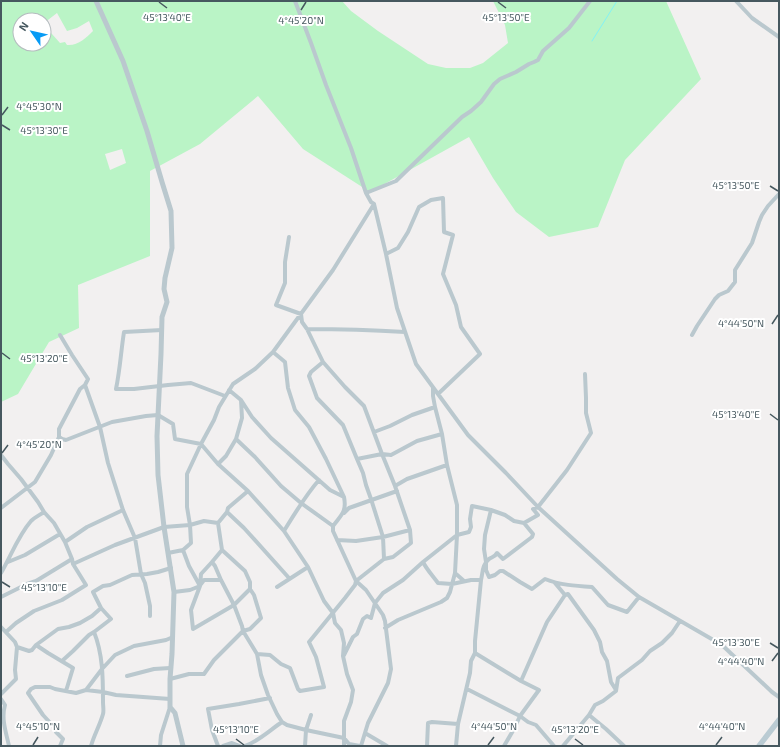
<svg xmlns="http://www.w3.org/2000/svg" width="780" height="747" viewBox="0 0 780 747" font-family="'Exo 2',sans-serif">
<style>
.green{fill:#baf4c6;fill-rule:evenodd}
.lines{fill:none;stroke-linecap:round;stroke-linejoin:round}
.stream{stroke:#83f2f5;stroke-width:1}
.minor{stroke:#bac8ce;stroke-width:4}
.tertiary{stroke:#bac8ce;stroke-width:5}
.secondary{stroke:#bacbd3;stroke-width:5.5}
.ticks{fill:none;stroke:#46585f;stroke-width:1.5}
.ticks-label{font-size:10px;text-anchor:middle;fill:#46585f;stroke:#fff;stroke-width:4;stroke-linejoin:round;paint-order:stroke}
</style>
<rect width="100%" height="100%" fill="#f2f0f0"/>
<!-- green -->
<path class="green" d="M 1,1 L 342,1 L 351,11 L 378,31 L 428,64 L 446,68 L 470,68 L 483,63 L 508,43 L 505,25 L 493,1 L 666,1 L 701,79 L 625,160 L 598,227 L 549,237 L 516,212 L 493,178 L 469,137 L 370,192 L 303,149 L 258,96 L 200,144 L 150,171 L 150,256 L 78,285 L 79,328 L 49,342 L 18,394 L 1,402 ZM 57,13 L 67,31 L 77,28 L 89,21 L 93,31 C 86,38 78,46 67,45 L 65,42 L 60,43 L 44,25 L 44,44 L 20,44 L 20,20 L 44,20 L 44,23 ZM 122,149 L 126,163 L 110,170 L 105,154 Z"/>
<g class="lines">
<!-- stream -->
<path class="stream" d="M 592,41 L 617,1"/>
<!-- minor -->
<path class="minor" d="M 295,1 L 311,43 L 326,85 L 351,148 L 366,193 L 371,202 L 374,204 L 386,254 L 397,308 L 416,364 L 468,435 L 506,473 L 538,507 L 617,579 L 639,597 L 722,645 L 772,692 L 779,697
M 736,1 L 752,18 L 779,37
M 366,193 L 396,181 L 462,117 L 471,111 L 481,102 L 494,84 L 500,79 L 516,72 L 529,64 L 534,62 L 538,60 L 543,51 L 569,28 L 590,1
M 289,237 L 285,262 L 285,283 L 276,305 L 301,314 L 302,322 L 307,329 L 323,362 L 345,387 L 364,406 L 382,454 L 395,486
M 386,254 L 398,248 L 408,232 L 419,207 L 431,200 L 443,198 L 444,232 L 453,235 L 443,274 L 456,305 L 461,327 L 480,354 L 438,394
M 307,329 C 340,329 373,330 405,332
M 162,330 L 124,332 C 121,351 120,370 116,389 L 134,389 L 168,385 L 191,383 L 225,396
M 60,335 L 72,355 L 88,379 L 85,385 L 100,427 L 108,463 L 123,510 L 135,538 L 141,574 L 145,583 L 150,606 L 150,616
M 692,335 L 697,326 L 715,299 L 719,295 L 728,291 L 735,282 L 735,270 L 752,243 L 759,222 L 762,215 L 768,206 L 779,194
M 323,362 L 311,372 L 309,376 L 317,398 L 343,425 L 357,459 L 382,454 L 391,455 L 417,441 L 442,434
M 229,390 L 241,400 L 252,417 L 271,438 L 330,490 L 344,497 C 347,512 341,515 333,526
M 374,432 L 390,426 L 412,415 L 435,407
M 59,437 L 62,439 L 66,440 L 112,422 L 146,416 L 158,415 L 173,424 L 175,439 L 201,444 L 218,464 L 248,491 L 284,531 L 308,567 L 324,601 L 333,613 L 335,623 L 341,630 L 344,643 L 343,656 L 347,674 L 353,690 L 351,702 L 344,721 L 344,746
M 236,439 L 242,418 L 241,400
M 1,455 L 8,464 L 21,479 L 38,502 L 44,512 L 54,523 L 65,542 L 72,559 L 73,564 L 115,545 L 164,527 L 190,525 L 204,521 L 218,523
M 357,459 L 363,473 L 366,485 L 371,499 L 383,537 L 384,559
M 218,464 L 226,456 L 236,439 L 255,457 L 281,486 L 301,503 L 333,526 L 333,531 L 356,581 L 366,590 L 383,615 L 385,621 L 391,669 L 388,683 L 368,723 L 361,746
M 248,491 L 228,508 L 227,512 L 244,528 L 289,578
M 344,497 L 326,459 L 309,427 L 295,410 L 288,388 L 285,362 L 273,352 L 333,270 L 374,204
M 1,508 L 35,482 L 51,455 L 59,437 L 59,429 L 80,389 L 85,385
M 491,510 L 485,535 L 484,549 L 486,562 L 486,570 L 489,577 L 495,575 L 500,571 L 503,571 L 520,582 L 532,589 L 545,579 C 560,585 576,586 592,587 L 608,605 L 627,612 L 639,597
M 227,512 L 218,523 L 222,550 L 212,562 L 215,566 L 221,580 L 234,605 L 242,626 L 243,631 L 257,654 L 270,655 L 281,664 L 290,668 L 298,689 L 300,691 L 324,687 L 316,657 L 309,642 L 345,598 L 355,585 L 356,581 L 384,559 L 393,557 L 411,543 L 410,530
M 344,513 L 349,508 L 397,491
M 524,523 L 538,515 L 533,509 L 538,507 L 567,470 L 591,433 L 586,413 L 586,398 L 585,374
M 284,531 C 295,513 305,496 319,480
M 337,540 L 356,541 L 383,537 L 410,530 L 395,486 L 407,479 L 447,465
M 65,542 L 87,527 L 123,510
M 183,550 L 189,566 L 200,586 L 191,610 L 193,629 L 234,605 L 250,589
M 168,553 L 183,550 L 191,543 L 190,525 L 187,507 L 187,474 L 201,444 L 214,420 L 219,407 L 233,384 L 255,369 L 273,352
M 8,562 L 25,555 L 60,534
M 1,573 C 11,556 18,536 31,521 C 35,517 40,515 44,512
M 455,573 L 464,581
M 201,584 L 204,580 L 221,580
M 277,587 L 308,567
M 174,592 L 190,590 L 200,586 L 201,574 L 212,562
M 565,595 L 568,594 L 594,630 L 600,642 L 602,652 L 607,661 L 611,682 L 616,690
M 1,597 L 27,584 L 36,581 L 72,559
M 1,627 L 15,642 L 17,647 L 15,670 L 16,679 L 1,694
M 385,628 L 398,620 L 441,602 L 447,598 L 450,592 L 455,573 L 457,535 L 457,505 L 447,465 L 442,434 L 435,407 L 433,396 L 433,388
M 6,632 L 16,623 L 34,611 L 62,600 L 86,585 L 73,564
M 36,645 L 48,653 L 73,668 L 66,691
M 17,647 L 29,651 L 32,650 L 36,645 L 58,629 L 69,627 L 80,623 L 92,616 L 101,608 L 93,592 L 103,586 L 110,585 L 132,575 L 147,574 L 158,572 L 171,568
M 475,653 L 521,681
M 257,654 L 261,675 L 268,695 L 277,714 L 282,722 L 287,725 L 306,730 L 344,738 L 349,744 L 360,746
M 344,655 L 353,637 L 357,634 L 363,619 L 367,616 L 371,618 L 375,603 L 383,593 L 403,580 L 423,562 L 457,535 L 469,532 L 471,527 L 470,519 L 472,506 L 491,510 L 505,515 L 514,521 L 524,523 L 533,534 L 532,537 L 503,559 L 497,553 C 495,557 492,557 489,559 C 482,565 483,572 481,580 L 471,580 L 452,584 L 438,583 C 433,576 427,570 423,562
M 62,661 L 73,651 L 89,635 L 94,632 L 111,619 L 101,608
M 127,676 L 154,669 L 170,668
M 170,679 L 189,674 L 204,674 L 214,660 L 243,631 L 250,629 L 261,618 L 254,595 L 250,589 L 250,582 L 245,571 L 222,550
M 86,690 L 102,669 L 115,655 L 134,646 L 166,640 L 173,637
M 466,690 L 469,690 L 520,716 L 514,729 L 504,746
M 1,699 L 5,705 C 1,719 6,732 9,746
M 589,715 L 606,729 L 624,746
M 365,733 L 387,746
M 60,746 L 63,739 L 56,732 L 54,727 L 43,715 L 28,693 L 31,689 L 35,687 L 50,687 L 55,689 L 76,693 L 86,690 L 103,692 L 116,695 L 170,699
M 91,746 C 94,735 100,725 103,714 C 104,711 103,706 103,702 C 103,679 103,654 94,632
M 160,746 L 161,735 L 170,707
M 218,746 L 212,730 L 208,709 L 239,704 L 270,698
M 223,746 L 232,743 L 240,746
M 245,746 C 259,741 270,730 282,722
M 305,746 L 306,730 L 311,715
M 427,746 L 428,723 L 432,722 L 458,724
M 456,746 L 458,724 L 470,673 L 471,661 L 475,653 L 475,641 L 481,580
M 554,746 L 536,725 L 528,722 L 520,716 L 539,690 L 521,681 L 547,622 L 565,595 L 555,583
M 563,746 L 589,715 L 595,705 L 603,701 L 616,691 L 618,678 L 642,660 L 650,651 L 662,643 L 672,633 L 680,621"/>
<!-- tertiary -->
<path class="tertiary" d="M 96,1 L 123,61 L 147,131 L 162,182 L 171,211 L 172,248 L 165,278 L 164,289 L 167,302 L 162,317 L 161,354 L 157,436 L 158,475 L 164,527 L 174,592 L 172,654 L 170,679 L 170,707 L 175,713 L 183,746"/>
<!-- secondary -->
<path class="secondary" d="M 759,746 L 779,720"/>
</g>
<!-- ticks -->
<path class="ticks" d="M 159,2 L 167,8M 498,2 L 506,8M 301,10 L 306,2M 2,115 L 8,107M 2,125 L 10,130M 770,186 L 778,191M 772,324 L 778,315M 2,353 L 10,359M 770,414 L 778,420M 2,453 L 8,445M 2,582 L 10,587M 770,643 L 778,648M 772,661 L 778,653M 236,739 L 244,745M 575,739 L 583,745M 33,745 L 38,737M 488,745 L 494,737M 716,745 L 722,737"/>
<g class="ticks-label">
<text x="167" y="21">45°13'40"E</text>
<text x="506" y="21">45°13'50"E</text>
<text x="301" y="24">4°45'20"N</text>
<text x="39" y="110">4°45'30"N</text>
<text x="44" y="134">45°13'30"E</text>
<text x="736" y="189">45°13'50"E</text>
<text x="741" y="327">4°44'50"N</text>
<text x="44" y="362">45°13'20"E</text>
<text x="736" y="418">45°13'40"E</text>
<text x="39" y="448">4°45'20"N</text>
<text x="44" y="591">45°13'10"E</text>
<text x="736" y="646">45°13'30"E</text>
<text x="741" y="665">4°44'40"N</text>
<text x="38" y="730">4°45'10"N</text>
<text x="494" y="730">4°44'50"N</text>
<text x="722" y="730">4°44'40"N</text>
<text x="236" y="733">45°13'10"E</text>
<text x="575" y="733">45°13'20"E</text>
</g>
<!-- border -->
<rect width="780" height="747" fill="none" stroke="#46585f" stroke-width="4"/>
<!-- north arrow -->
<g transform="translate(32 32) rotate(304)"><circle r="19" fill="#ffffff" stroke="#b5bcbf"/>
<path d="M0-3L7 15L0 10L-7 15Z" fill="#079bf5"/>
<text y="-6" font-size="11" font-weight="bold" text-anchor="middle" fill="#46585f">N</text>
</g>
</svg>
